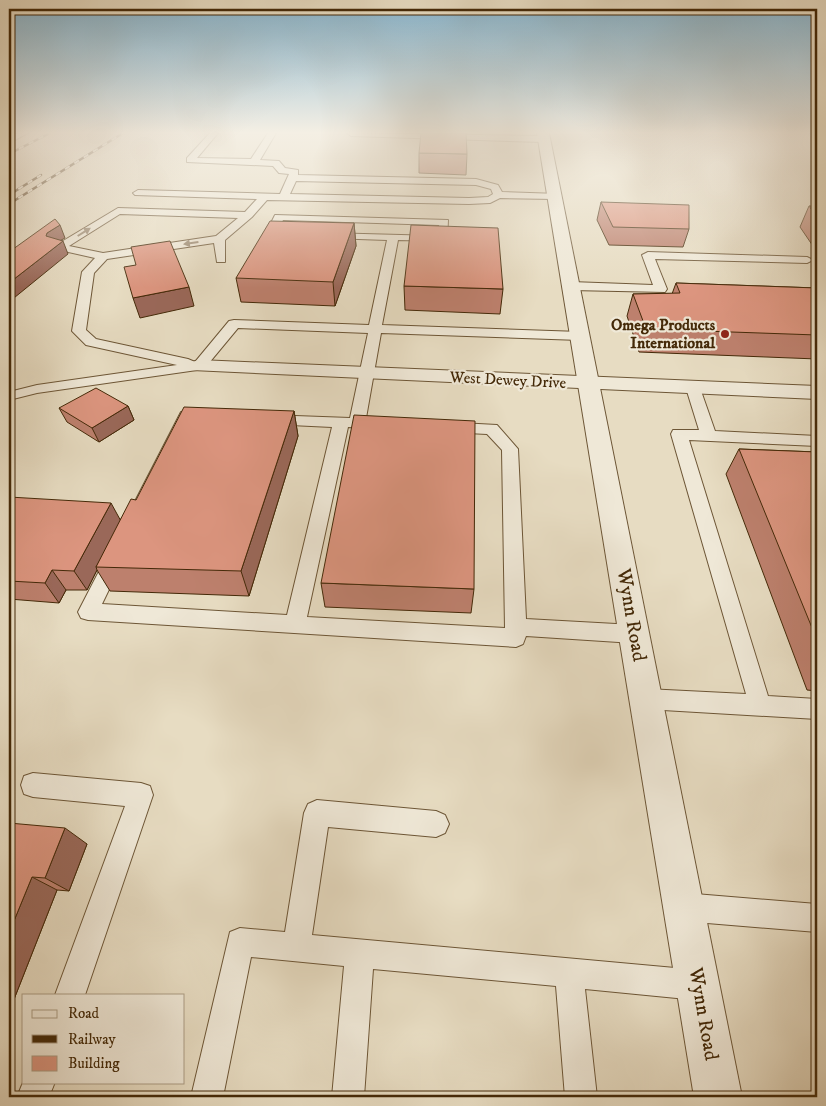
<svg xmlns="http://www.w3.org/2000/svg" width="826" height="1106" viewBox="0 0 826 1106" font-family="'IM FELL DW Pica',serif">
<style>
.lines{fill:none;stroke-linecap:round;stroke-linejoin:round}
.service-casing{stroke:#6d5636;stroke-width:2}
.minor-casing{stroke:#6d5636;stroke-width:2}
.tertiary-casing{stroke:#6d5636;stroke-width:2}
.service{fill:#efe8d7;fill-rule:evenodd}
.minor{fill:#efe8d7;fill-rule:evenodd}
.tertiary{fill:#efe8d7;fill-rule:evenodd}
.rail-casing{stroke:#442908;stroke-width:2.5}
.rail{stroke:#efe8d7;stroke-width:2;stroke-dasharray:5.5;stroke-linecap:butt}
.wall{fill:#bd806d;stroke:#442908}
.shaded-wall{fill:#9a6859;stroke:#442908}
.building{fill:#dc957f;stroke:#442908}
.oneway{fill:#9a8870}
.poi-dot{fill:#8f2418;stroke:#efe8d7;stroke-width:2}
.labels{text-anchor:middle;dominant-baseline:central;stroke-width:4.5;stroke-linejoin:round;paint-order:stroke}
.far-poi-label{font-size:16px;font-weight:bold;fill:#442908;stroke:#efe8d7;text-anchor:end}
.far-street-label{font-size:16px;fill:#442908;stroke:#efe8d7}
.street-label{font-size:20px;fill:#442908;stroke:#efe8d7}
</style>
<rect width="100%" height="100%" fill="#e7dcc2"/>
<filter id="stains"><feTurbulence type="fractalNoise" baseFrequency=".004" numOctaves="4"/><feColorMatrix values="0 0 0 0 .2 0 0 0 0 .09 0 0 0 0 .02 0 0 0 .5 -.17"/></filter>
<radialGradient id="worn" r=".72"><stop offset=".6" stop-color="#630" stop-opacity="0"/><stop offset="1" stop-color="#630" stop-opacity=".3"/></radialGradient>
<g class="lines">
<!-- service casing -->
<g class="service-casing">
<path id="service" d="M 18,133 L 28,133 L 9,143 L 9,138 Z
M 210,133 L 218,133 L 197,158 L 251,159 L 268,133 L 276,133 L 260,160 L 279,161 L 285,168 L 298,170 L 298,175 L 476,179 L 498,185 L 502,192 L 559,194 L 559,198 L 555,199 L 500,198 L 490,203 L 469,204 L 267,200 L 252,217 L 225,240 L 225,262 L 217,262 L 214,243 L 107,259 L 94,273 L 86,330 L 96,339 L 188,359 L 195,362 L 229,321 L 234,320 L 369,325 L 387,240 L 330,238 L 325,235 L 326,233 L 438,236 L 439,225 L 283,220 L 278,230 L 287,232 L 287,236 L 267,235 L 266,233 L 275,215 L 448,220 L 447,241 L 398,240 L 382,325 L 580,332 L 587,336 L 580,340 L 381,333 L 366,418 L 497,425 L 518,449 L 526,619 L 634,625 L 641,628 L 644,634 L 641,640 L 634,643 L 526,636 L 523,644 L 516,647 L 88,620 L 81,618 L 78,612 L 181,412 L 350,418 L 368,333 L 238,328 L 204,369 L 37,393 L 9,400 L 9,392 L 37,385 L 177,365 L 86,345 L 72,331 L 82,272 L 95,258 L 55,249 L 53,247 L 118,208 L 245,212 L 257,199 L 135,195 L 133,193 L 138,190 L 280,194 L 289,174 L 279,173 L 273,166 L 187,162 L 187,158 ZM 296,181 L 476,185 L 491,189 L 493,194 L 488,197 L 469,198 L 290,194 ZM 120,214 L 238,218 L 216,236 L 103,253 L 69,246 ZM 191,420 L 332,427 L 287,615 L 102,604 ZM 348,427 L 487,434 L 502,450 L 505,628 L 307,617 Z
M 347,133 L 544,136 L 548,139 L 544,142 L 351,136 Z
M 810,133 L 817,133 L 817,138 Z
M 648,252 L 807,257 L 813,260 L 807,263 L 655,259 L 667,289 L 665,292 L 571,290 L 565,286 L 571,282 L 653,285 L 642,255 Z
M 693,384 L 700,388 L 715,431 L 817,436 L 817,446 L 689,440 L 768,696 L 817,699 L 817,719 L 646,709 L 638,706 L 635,699 L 638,692 L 646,689 L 746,694 L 671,434 L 673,430 L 699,430 L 686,388 Z
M 33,773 L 141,783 L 150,786 L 153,795 L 85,995 L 55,995 L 125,806 L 33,797 L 24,794 L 21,785 L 24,776 Z
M 317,800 L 436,811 L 445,815 L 449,824 L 445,833 L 436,837 L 328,827 L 312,935 L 697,970 L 707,975 L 712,985 L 707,995 L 697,1000 L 585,989 L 597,1097 L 565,1097 L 556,986 L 373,969 L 364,1097 L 332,1097 L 344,966 L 251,957 L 223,1097 L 191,1097 L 230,932 L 240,928 L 285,932 L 304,813 L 308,804 Z
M 683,893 L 817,904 L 817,932 L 683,921 L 673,917 L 669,907 L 673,897 Z
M 24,1080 L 24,1082 L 55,1082 L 49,1097 L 17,1097 Z"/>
</g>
<!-- minor casing -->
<g class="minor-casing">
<path id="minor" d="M 199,360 L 817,386 L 817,399 L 192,370 L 189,366 L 192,362 Z"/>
</g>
<!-- tertiary casing -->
<g class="tertiary-casing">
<path id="tertiary" d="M 537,133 L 549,133 L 742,1097 L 694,1097 Z"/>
</g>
<!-- service -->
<use href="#service" class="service"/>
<!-- minor -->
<use href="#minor" class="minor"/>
<!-- tertiary -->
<use href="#tertiary" class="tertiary"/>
<!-- rail casing -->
<g class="rail-casing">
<path id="rail" d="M 9,154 L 50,133
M 9,195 L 41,175
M 9,204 L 123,133"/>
</g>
<!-- rail -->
<use href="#rail" class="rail"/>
</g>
<!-- wall -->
<path class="wall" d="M 419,153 L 467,154 L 466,175 L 419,173 Z
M 601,202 L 689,229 L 683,247 L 609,245 L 597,220 Z
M 809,206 L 817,207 L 817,252 L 800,227 Z
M 354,223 L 356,246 L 335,306 L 241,302 L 236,278 Z
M 676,283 L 817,288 L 817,359 L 639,352 L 627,316 L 633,294 L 672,294 Z
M 404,286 L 503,289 L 500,314 L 405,310 Z
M 128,406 L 134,420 L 99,442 L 67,422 L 59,408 Z
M 294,411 L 298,436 L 249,596 L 110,591 L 97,570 L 87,590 L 66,590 L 59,603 L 9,599 L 9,497 L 120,520 L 136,500 Z
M 739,449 L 817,452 L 817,691 L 807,690 L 726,474 Z
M 321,583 L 474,589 L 471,613 L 325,607 Z
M 9,823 L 87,844 L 69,891 L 57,890 L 9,1012 Z"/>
<!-- shaded-wall -->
<path class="shaded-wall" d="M 354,223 L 356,246 L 335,306 L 333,282 Z
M 60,225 L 65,238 L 52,245 L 46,236 L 47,233 Z
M 63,241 L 68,254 L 9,302 L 9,283 Z
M 189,287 L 194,306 L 140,318 L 133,298 Z
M 128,406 L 134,420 L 99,442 L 92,428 Z
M 294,411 L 298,436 L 249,596 L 241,571 Z
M 111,503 L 122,523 L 96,567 L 97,570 L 87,590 L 74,571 Z
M 52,570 L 66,590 L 59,603 L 45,583 Z
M 65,828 L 87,844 L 69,891 L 45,878 Z
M 32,877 L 57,890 L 9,1012 L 9,933 Z"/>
<!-- building -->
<path class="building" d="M 421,133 L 466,133 L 467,154 L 419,153 Z
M 601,202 L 689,205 L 689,229 L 613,227 Z
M 809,206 L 817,207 L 817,217 Z
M 55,219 L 60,225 L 47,233 L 46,236 L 63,241 L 9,283 L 9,252 Z
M 270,221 L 354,223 L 333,282 L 236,278 Z
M 411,225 L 498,228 L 503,289 L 404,286 Z
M 170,241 L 189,287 L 133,298 L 124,267 L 136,265 L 131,247 Z
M 676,283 L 817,288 L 817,335 L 646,329 L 633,294 L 680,293 Z
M 96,388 L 128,406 L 92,428 L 59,408 Z
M 184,407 L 294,411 L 241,571 L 96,567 L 131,499 L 136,500 Z
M 354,415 L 475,421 L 474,589 L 321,583 Z
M 739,449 L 817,452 L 817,640 Z
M 9,497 L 111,503 L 74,571 L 52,570 L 45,583 L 9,581 Z
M 9,823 L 65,828 L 45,878 L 32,877 L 9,933 Z"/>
<!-- one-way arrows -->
<defs><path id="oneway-solid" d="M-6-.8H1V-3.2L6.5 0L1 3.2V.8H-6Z" transform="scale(1.25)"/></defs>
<g class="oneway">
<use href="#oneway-solid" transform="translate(84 232) rotate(-32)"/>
<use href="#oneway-solid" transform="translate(191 243) rotate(172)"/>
</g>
<!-- sky -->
<linearGradient id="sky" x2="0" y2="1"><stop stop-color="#87b7d2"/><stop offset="0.46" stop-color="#f4efe4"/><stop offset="1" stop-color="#f4efe4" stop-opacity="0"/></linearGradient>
<rect width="826" height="288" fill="url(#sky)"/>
<!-- markers -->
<circle class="poi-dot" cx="725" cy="334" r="5"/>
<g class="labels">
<!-- far-poi labels -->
<g class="far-poi-label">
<text x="715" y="325">Omega Products<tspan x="715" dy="18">International</tspan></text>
</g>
<!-- far-street labels -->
<g class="far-street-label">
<text transform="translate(508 380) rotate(3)">West Dewey Drive</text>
</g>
<!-- street labels -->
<g class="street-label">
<text transform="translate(631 615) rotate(80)">Wynn Road</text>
<text transform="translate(703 1014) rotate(80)">Wynn Road</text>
</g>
</g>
<!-- margin -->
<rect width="826" height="1106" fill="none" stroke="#e7dcc2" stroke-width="30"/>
<rect x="10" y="10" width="806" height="1086" fill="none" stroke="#442908" stroke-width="2.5"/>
<rect x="15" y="15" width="796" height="1076" fill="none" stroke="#442908"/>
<!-- legend -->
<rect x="22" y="994" width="162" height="90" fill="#efe8d7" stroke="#ab9c84"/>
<rect x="32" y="1010" width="25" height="8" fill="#efe8d7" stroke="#ab9c84"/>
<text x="68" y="1018" font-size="15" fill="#442908">Road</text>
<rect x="32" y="1035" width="25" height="8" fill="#442908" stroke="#ab9c84"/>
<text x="68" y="1044" font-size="15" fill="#442908">Railway</text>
<rect x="32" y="1056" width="25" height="15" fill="#dc957f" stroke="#ab9c84"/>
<text x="68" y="1068" font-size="15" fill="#442908">Building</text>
<rect width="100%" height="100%" filter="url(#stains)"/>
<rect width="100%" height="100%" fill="url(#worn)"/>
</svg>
